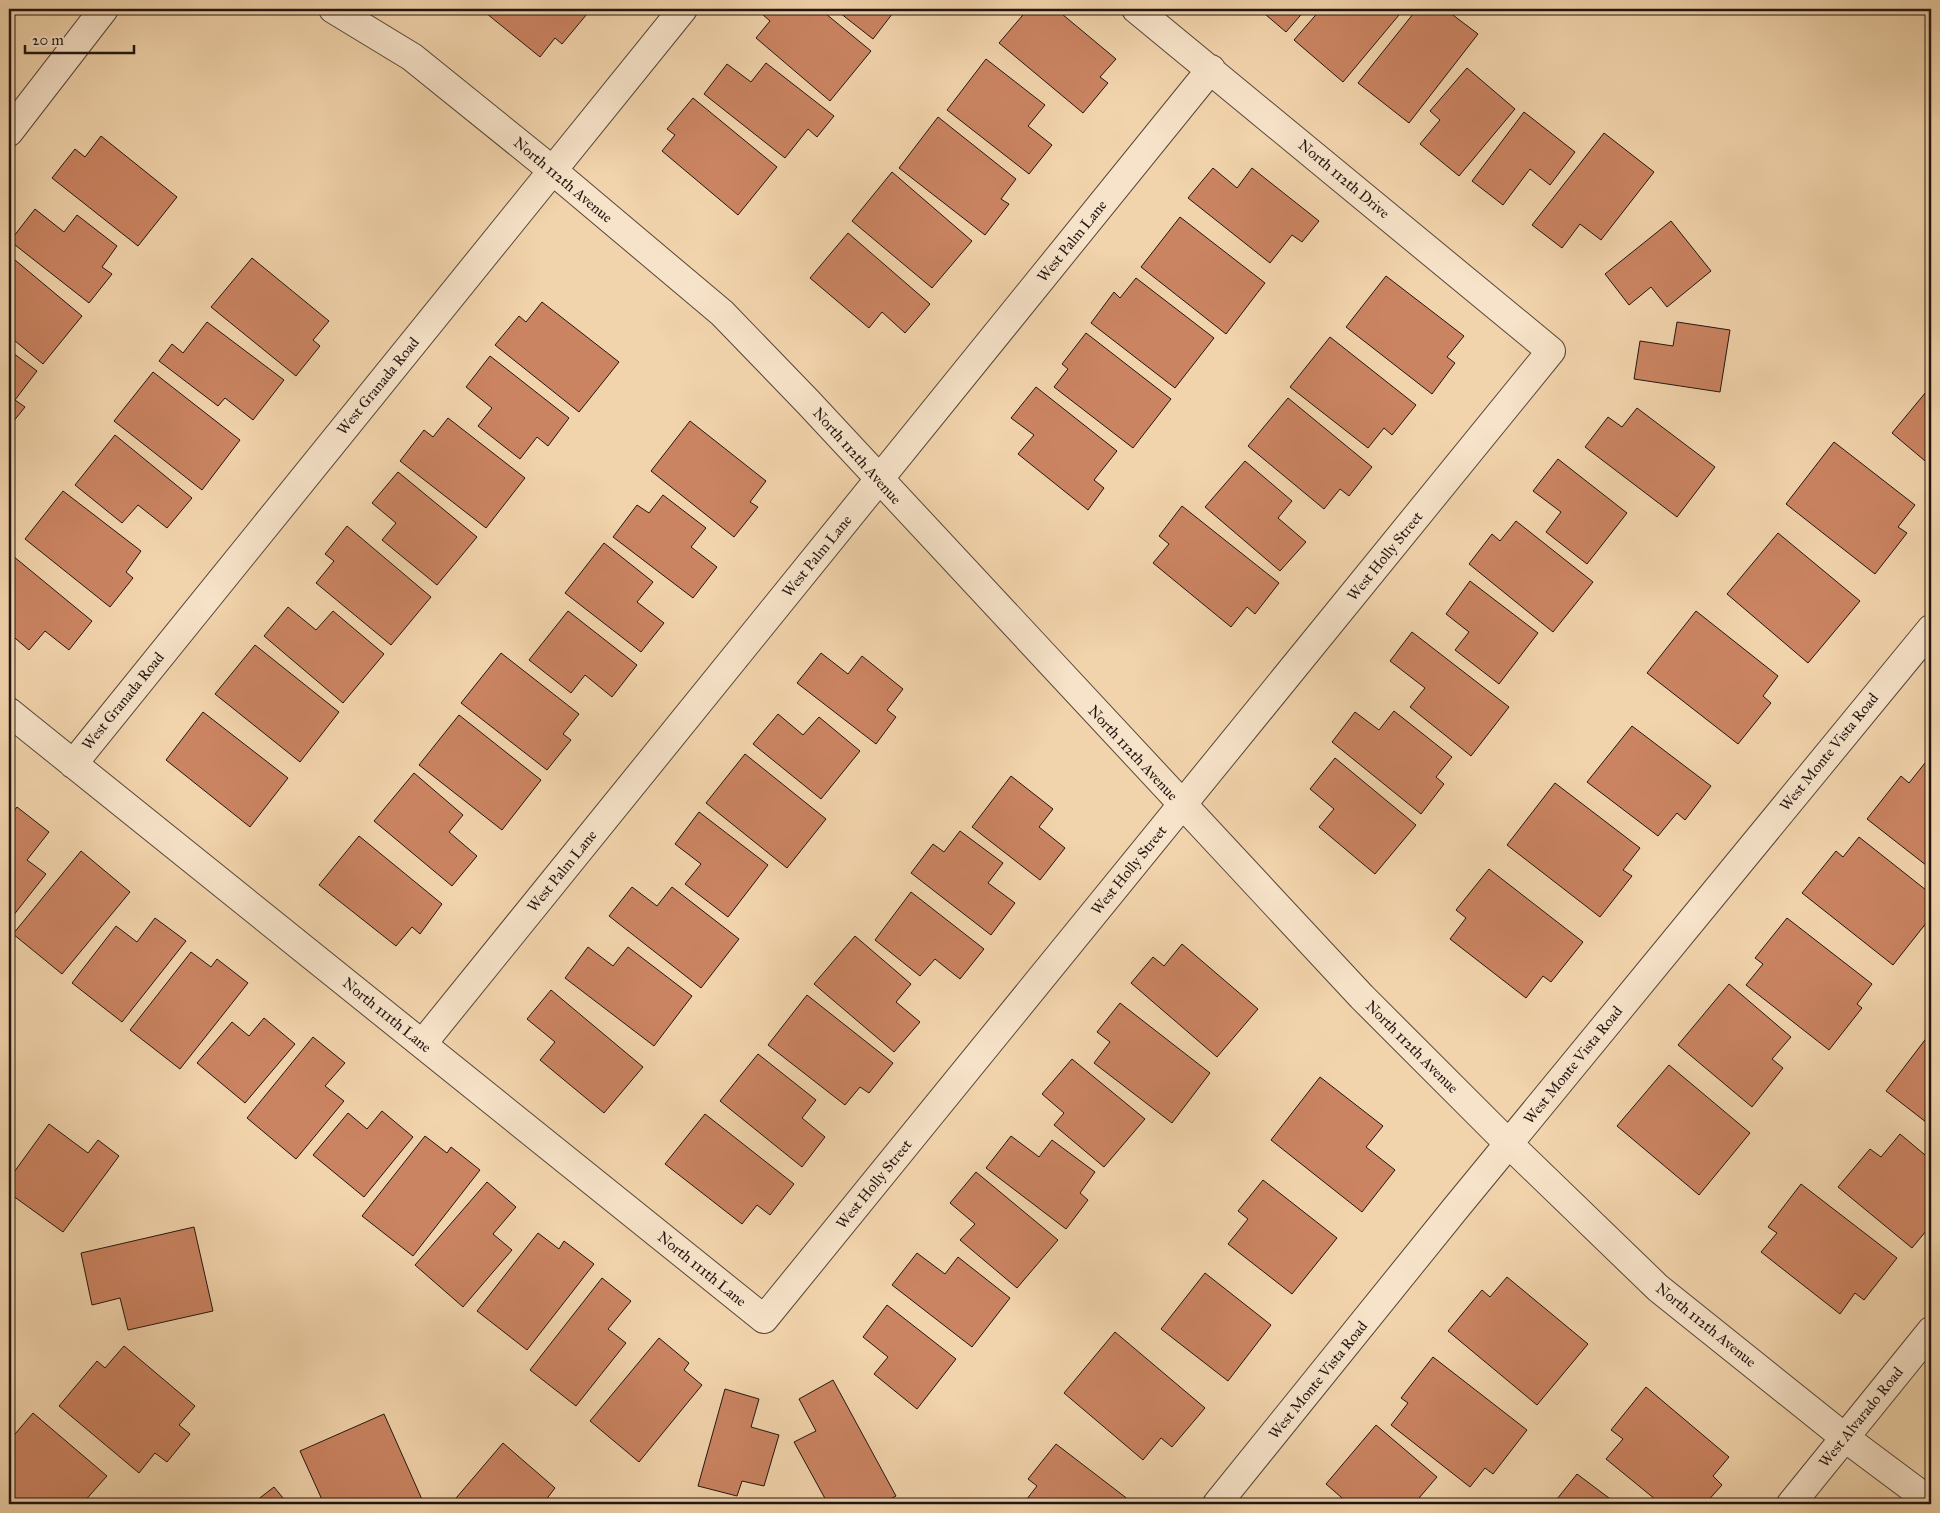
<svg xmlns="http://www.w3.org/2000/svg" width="1940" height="1513" viewBox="0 0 1940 1513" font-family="'IM FELL Great Primer',serif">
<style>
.building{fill:#cb8462;stroke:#221511}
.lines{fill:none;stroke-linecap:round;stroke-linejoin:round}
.minor-casing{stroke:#564538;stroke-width:30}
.minor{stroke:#f7e3c9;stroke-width:28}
.labels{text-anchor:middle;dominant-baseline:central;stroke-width:5;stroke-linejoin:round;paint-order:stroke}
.street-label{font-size:15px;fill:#221511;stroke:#f7e3c9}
</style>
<rect width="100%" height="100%" fill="#f2d4ac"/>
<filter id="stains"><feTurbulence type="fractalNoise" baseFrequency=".004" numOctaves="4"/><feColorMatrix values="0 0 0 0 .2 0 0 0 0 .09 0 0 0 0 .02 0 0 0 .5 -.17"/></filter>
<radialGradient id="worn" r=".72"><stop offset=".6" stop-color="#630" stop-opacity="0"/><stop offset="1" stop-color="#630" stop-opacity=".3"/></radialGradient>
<!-- building -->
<path class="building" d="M 481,9 L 581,9 L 587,14 L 562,44 L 555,38 L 540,57 Z
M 766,9 L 820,9 L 871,51 L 830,101 L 756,38 L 770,21 L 762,14 Z
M 835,9 L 896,9 L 873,39 Z
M 1028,9 L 1056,9 L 1116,59 L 1100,77 L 1108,83 L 1083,113 L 999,43 Z
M 1259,9 L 1306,9 L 1286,32 Z
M 1321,9 L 1404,9 L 1343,82 L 1294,40 Z
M 1417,9 L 1445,9 L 1478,34 L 1409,123 L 1358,83 Z
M 986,59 L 1045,105 L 1028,126 L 1052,145 L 1029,174 L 947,110 Z
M 766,63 L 834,116 L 817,137 L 808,129 L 785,158 L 704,94 L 727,64 L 751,82 Z
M 1467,68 L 1515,109 L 1459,176 L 1420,144 L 1440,120 L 1430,111 Z
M 693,98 L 777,167 L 738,215 L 662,151 L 675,135 L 667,129 Z
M 1524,112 L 1575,152 L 1550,185 L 1530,169 L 1503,205 L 1472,181 Z
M 938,117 L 1016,179 L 1001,199 L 1009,204 L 985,235 L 899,168 Z
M 1604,133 L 1654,172 L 1601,240 L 1580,224 L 1562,248 L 1532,225 Z
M 101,136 L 177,197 L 138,246 L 52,178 L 75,149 L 85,157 Z
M 1213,168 L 1237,188 L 1252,168 L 1319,221 L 1302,242 L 1292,235 L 1270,263 L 1188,198 Z
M 892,172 L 972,241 L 932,288 L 852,221 Z
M 35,209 L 64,232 L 77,215 L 117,246 L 102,267 L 112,274 L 89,303 L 10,241 Z
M 1180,217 L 1265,283 L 1226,334 L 1141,267 Z
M 1671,221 L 1711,271 L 1667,307 L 1651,287 L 1629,305 L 1605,274 Z
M 848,233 L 930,304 L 905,333 L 882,312 L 869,328 L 810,278 Z
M 9,255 L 82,316 L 43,364 L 9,336 Z
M 252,258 L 329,321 L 313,340 L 320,346 L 296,376 L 211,307 Z
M 1386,276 L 1464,336 L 1447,357 L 1455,363 L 1432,394 L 1346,327 Z
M 1136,278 L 1214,338 L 1175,388 L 1091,323 L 1114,292 L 1120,298 Z
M 542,302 L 619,362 L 579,412 L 495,345 L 519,316 L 526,322 Z
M 207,322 L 284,380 L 253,420 L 225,398 L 218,406 L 159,361 L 172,344 L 183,353 Z
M 1677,322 L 1730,330 L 1720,392 L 1634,379 L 1640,341 L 1673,346 Z
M 1086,333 L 1171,399 L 1133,448 L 1054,387 L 1068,369 L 1062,364 Z
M 1330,337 L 1416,405 L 1392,435 L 1384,428 L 1368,448 L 1290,387 Z
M 9,350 L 37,371 L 15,400 L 25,407 L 9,427 Z
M 490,356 L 569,418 L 548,446 L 537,437 L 520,459 L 478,426 L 492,408 L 466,387 Z
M 153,372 L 240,440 L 202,490 L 114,421 Z
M 1931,386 L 1931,466 L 1892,433 Z
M 1036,387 L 1117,451 L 1094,480 L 1104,488 L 1088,510 L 1018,454 L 1034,435 L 1011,418 Z
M 1288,398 L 1372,467 L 1349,496 L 1340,489 L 1324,509 L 1248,446 Z
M 1637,408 L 1715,467 L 1677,517 L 1585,447 L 1608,417 L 1622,427 Z
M 448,418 L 525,478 L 486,528 L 400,461 L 424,430 L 433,437 Z
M 690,421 L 766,481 L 750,502 L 758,507 L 734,537 L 651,471 Z
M 115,435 L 192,498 L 167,528 L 138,505 L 122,523 L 75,485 Z
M 1834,442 L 1915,505 L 1898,527 L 1907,533 L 1875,574 L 1786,504 Z
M 1558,459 L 1627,513 L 1587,564 L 1546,532 L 1561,512 L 1533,491 Z
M 1245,461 L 1292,501 L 1278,518 L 1306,542 L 1280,571 L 1205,507 Z
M 398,472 L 477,537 L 437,585 L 382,540 L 396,523 L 372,503 Z
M 63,491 L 141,551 L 126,572 L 133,578 L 110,607 L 25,539 Z
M 663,495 L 706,528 L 691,547 L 717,567 L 693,598 L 613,537 L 637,505 L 649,513 Z
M 1182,506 L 1279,583 L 1255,614 L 1247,607 L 1231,627 L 1153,563 L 1169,544 L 1159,536 Z
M 1516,521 L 1593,582 L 1553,632 L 1469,564 L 1492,534 L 1500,541 Z
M 347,526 L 431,597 L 391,645 L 316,583 L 334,561 L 325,554 Z
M 1778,533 L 1860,601 L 1808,663 L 1727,594 Z
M 604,543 L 653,582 L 637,602 L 664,623 L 641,652 L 565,593 Z
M 13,556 L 92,621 L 69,650 L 45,631 L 29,650 L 9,633 L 9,561 Z
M 1470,581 L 1538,633 L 1499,684 L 1455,650 L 1469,632 L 1446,614 Z
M 288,607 L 316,630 L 333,611 L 384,654 L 343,703 L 264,636 Z
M 568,611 L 637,665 L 612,697 L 585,675 L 571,693 L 529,660 Z
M 1696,611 L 1778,676 L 1763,696 L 1771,703 L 1738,744 L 1647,673 Z
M 1412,632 L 1509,707 L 1471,756 L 1410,707 L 1425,688 L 1390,661 Z
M 255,645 L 339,712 L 300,762 L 215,694 Z
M 501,653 L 579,714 L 563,734 L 571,740 L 547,770 L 461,703 Z
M 821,653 L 848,674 L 862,656 L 903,689 L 887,710 L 896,717 L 876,744 L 797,683 Z
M 1394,711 L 1452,757 L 1436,777 L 1444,784 L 1421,814 L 1332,742 L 1355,712 L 1379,730 Z
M 203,712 L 288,778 L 250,827 L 166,760 Z
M 778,714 L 803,735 L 819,717 L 860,751 L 821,799 L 753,744 Z
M 459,715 L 541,780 L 502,830 L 419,765 Z
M 1632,726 L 1711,786 L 1685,820 L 1677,813 L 1658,836 L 1587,782 Z
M 745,754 L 826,819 L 787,868 L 706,803 Z
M 1335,758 L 1416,825 L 1375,874 L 1319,827 L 1334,809 L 1310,789 Z
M 1925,763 L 1931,768 L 1931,869 L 1867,819 L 1901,776 L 1909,783 Z
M 414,773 L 463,815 L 449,832 L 477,856 L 452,886 L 374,821 Z
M 1011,776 L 1053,809 L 1039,827 L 1065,848 L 1040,880 L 972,827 Z
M 1555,783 L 1640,848 L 1623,870 L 1632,876 L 1600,917 L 1507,845 Z
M 17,807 L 49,832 L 27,860 L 46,874 L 9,921 L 9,818 Z
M 699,812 L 768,865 L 728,917 L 685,884 L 701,864 L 675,844 Z
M 960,831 L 1003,863 L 988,883 L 1015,903 L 991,935 L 911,873 L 933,844 L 944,852 Z
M 359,836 L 442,904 L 420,934 L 412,927 L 396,946 L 319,885 Z
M 1859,837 L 1931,894 L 1931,917 L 1893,965 L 1802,893 L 1836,851 L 1843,857 Z
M 81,851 L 130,892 L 62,974 L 13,934 Z
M 1489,869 L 1583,942 L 1551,982 L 1543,976 L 1526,998 L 1450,939 L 1466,918 L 1456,910 Z
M 632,887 L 657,906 L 672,887 L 739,939 L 701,988 L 609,916 Z
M 911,892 L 984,949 L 960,979 L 935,959 L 920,976 L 875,940 Z
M 155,918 L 186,941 L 122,1022 L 72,983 L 116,926 L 137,942 Z
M 1787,918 L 1872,984 L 1857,1004 L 1862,1008 L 1829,1050 L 1746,985 L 1763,964 L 1755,958 Z
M 855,936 L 911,984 L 896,1002 L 920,1022 L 894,1052 L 814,984 Z
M 1182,944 L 1258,1009 L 1217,1057 L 1131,983 L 1153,957 L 1164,966 Z
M 588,947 L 613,966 L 628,947 L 692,996 L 654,1046 L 565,978 Z
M 191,952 L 211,967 L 217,959 L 248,983 L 180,1069 L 130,1030 Z
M 1729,984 L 1791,1037 L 1772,1059 L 1783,1068 L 1752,1107 L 1678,1045 Z
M 551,990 L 643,1067 L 604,1113 L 540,1060 L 555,1042 L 527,1019 Z
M 807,995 L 893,1063 L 869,1093 L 860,1087 L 845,1105 L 768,1045 Z
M 1120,1003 L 1210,1073 L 1172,1123 L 1094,1063 L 1110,1042 L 1097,1032 Z
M 264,1018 L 295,1044 L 245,1103 L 197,1063 L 232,1022 L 249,1036 Z
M 1931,1032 L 1931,1126 L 1886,1091 Z
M 313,1037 L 345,1063 L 325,1086 L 344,1101 L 296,1159 L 247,1118 Z
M 758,1054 L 816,1100 L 802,1118 L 825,1137 L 802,1167 L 720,1101 Z
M 1072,1059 L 1145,1119 L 1104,1167 L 1054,1125 L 1064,1113 L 1042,1094 Z
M 1669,1065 L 1750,1133 L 1699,1195 L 1617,1126 Z
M 1320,1077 L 1383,1126 L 1366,1147 L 1395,1170 L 1362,1212 L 1271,1140 Z
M 382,1111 L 413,1137 L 364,1197 L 313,1155 L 348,1113 L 367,1129 Z
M 705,1114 L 794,1184 L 770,1215 L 757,1205 L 742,1224 L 665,1164 Z
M 49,1124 L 88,1153 L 98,1140 L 119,1156 L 63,1232 L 9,1193 L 9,1179 Z
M 1900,1134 L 1931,1160 L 1931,1225 L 1912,1248 L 1838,1187 L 1870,1149 L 1881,1157 Z
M 425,1136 L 447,1153 L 451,1147 L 480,1170 L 413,1256 L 362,1216 Z
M 1011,1136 L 1039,1157 L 1052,1140 L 1095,1172 L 1080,1193 L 1088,1200 L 1066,1229 L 986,1168 Z
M 976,1172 L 1058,1240 L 1017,1288 L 960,1240 L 975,1224 L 950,1203 Z
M 1263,1180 L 1337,1238 L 1292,1294 L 1228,1244 L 1248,1219 L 1238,1211 Z
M 487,1182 L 516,1207 L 493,1234 L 512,1250 L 463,1307 L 415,1265 Z
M 1801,1184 L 1897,1258 L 1864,1300 L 1855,1293 L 1840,1314 L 1761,1252 L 1777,1233 L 1768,1227 Z
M 194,1227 L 213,1311 L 128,1330 L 120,1298 L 92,1305 L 81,1253 Z
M 538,1233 L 559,1249 L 564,1241 L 594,1264 L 527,1350 L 477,1311 Z
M 917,1253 L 945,1274 L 958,1257 L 1010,1298 L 972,1347 L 892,1285 Z
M 1205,1273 L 1271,1325 L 1228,1381 L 1161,1329 Z
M 1507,1277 L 1588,1344 L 1537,1405 L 1448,1331 L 1482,1290 L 1490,1297 Z
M 602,1278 L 631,1301 L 608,1329 L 626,1343 L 576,1406 L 530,1370 Z
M 887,1305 L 956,1359 L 917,1409 L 874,1374 L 888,1357 L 863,1337 Z
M 1115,1332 L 1205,1408 L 1172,1447 L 1161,1438 L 1143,1460 L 1064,1393 Z
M 659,1338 L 689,1363 L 684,1370 L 702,1385 L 639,1462 L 590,1421 Z
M 124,1346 L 195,1406 L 179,1425 L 190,1434 L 167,1462 L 155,1453 L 139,1473 L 59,1406 L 97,1361 L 105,1368 Z
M 1433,1357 L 1527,1430 L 1493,1474 L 1485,1468 L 1470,1487 L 1391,1425 L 1408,1403 L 1401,1398 Z
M 833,1380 L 896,1496 L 881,1504 L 828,1504 L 794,1442 L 816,1431 L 799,1399 Z
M 1646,1387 L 1729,1457 L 1713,1476 L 1722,1485 L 1705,1504 L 1661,1504 L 1606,1459 L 1623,1439 L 1611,1430 Z
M 725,1389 L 759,1399 L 751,1427 L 779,1435 L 764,1486 L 742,1481 L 737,1496 L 698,1486 Z
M 33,1413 L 107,1476 L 82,1504 L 9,1504 L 9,1478 L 15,1470 L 9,1465 L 9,1441 Z
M 384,1414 L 424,1504 L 324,1504 L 300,1451 Z
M 1376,1425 L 1437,1477 L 1419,1498 L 1426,1504 L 1349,1504 L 1326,1484 Z
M 503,1443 L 555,1488 L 545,1501 L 549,1504 L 451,1504 Z
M 1056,1444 L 1129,1500 L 1126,1504 L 1023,1504 L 1037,1486 L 1028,1479 Z
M 1577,1474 L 1617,1504 L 1553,1504 Z
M 274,1487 L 288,1504 L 252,1504 Z"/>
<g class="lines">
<!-- minor casing -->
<g class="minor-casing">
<path id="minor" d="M 333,9 L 412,57 L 552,170 L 722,313 L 808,402 L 1362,997 L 1509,1144 L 1658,1288 L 1844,1437 L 1931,1502
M 9,132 L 104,9
M 9,712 L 764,1319 L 1551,351 L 1136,9
M 73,764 L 683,9
M 423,1043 L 1211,69
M 1217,1504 L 1455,1209 L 1931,629
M 1791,1504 L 1931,1331"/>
</g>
<!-- minor -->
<use href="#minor" class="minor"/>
</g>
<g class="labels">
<!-- street labels -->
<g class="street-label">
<text transform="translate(1344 179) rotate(40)">North 112th Drive</text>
<text transform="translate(563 180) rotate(40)">North 112th Avenue</text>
<text transform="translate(1072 241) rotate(-51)">West Palm Lane</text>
<text transform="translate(378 386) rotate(-51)">West Granada Road</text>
<text transform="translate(857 456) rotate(48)">North 112th Avenue</text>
<text transform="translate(817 556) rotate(-51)">West Palm Lane</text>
<text transform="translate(1385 556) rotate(-51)">West Holly Street</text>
<text transform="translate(123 701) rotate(-51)">West Granada Road</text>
<text transform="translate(1829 752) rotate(-51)">West Monte Vista Road</text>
<text transform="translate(1133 753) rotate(47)">North 112th Avenue</text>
<text transform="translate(1129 870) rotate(-51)">West Holly Street</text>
<text transform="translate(562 871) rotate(-51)">West Palm Lane</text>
<text transform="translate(387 1015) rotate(39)">North 111th Lane</text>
<text transform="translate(1412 1047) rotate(45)">North 112th Avenue</text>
<text transform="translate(1573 1065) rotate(-51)">West Monte Vista Road</text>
<text transform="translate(874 1184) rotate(-51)">West Holly Street</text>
<text transform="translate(702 1269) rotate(39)">North 111th Lane</text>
<text transform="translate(1706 1325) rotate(39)">North 112th Avenue</text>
<text transform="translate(1318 1380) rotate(-51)">West Monte Vista Road</text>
<text transform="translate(1861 1417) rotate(-51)">West Alvarado Road</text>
</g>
</g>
<!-- margin -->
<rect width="1940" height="1513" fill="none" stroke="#f2d4ac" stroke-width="30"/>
<rect x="10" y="10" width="1920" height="1493" fill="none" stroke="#221511" stroke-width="2.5"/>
<rect x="15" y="15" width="1910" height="1483" fill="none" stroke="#221511"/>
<!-- scale -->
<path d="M25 45v8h109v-8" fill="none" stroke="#221511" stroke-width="2.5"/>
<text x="32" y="45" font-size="15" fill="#221511" stroke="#f7e3c9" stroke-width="4" paint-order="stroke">20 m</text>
<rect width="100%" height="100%" filter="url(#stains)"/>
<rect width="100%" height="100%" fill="url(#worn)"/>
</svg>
